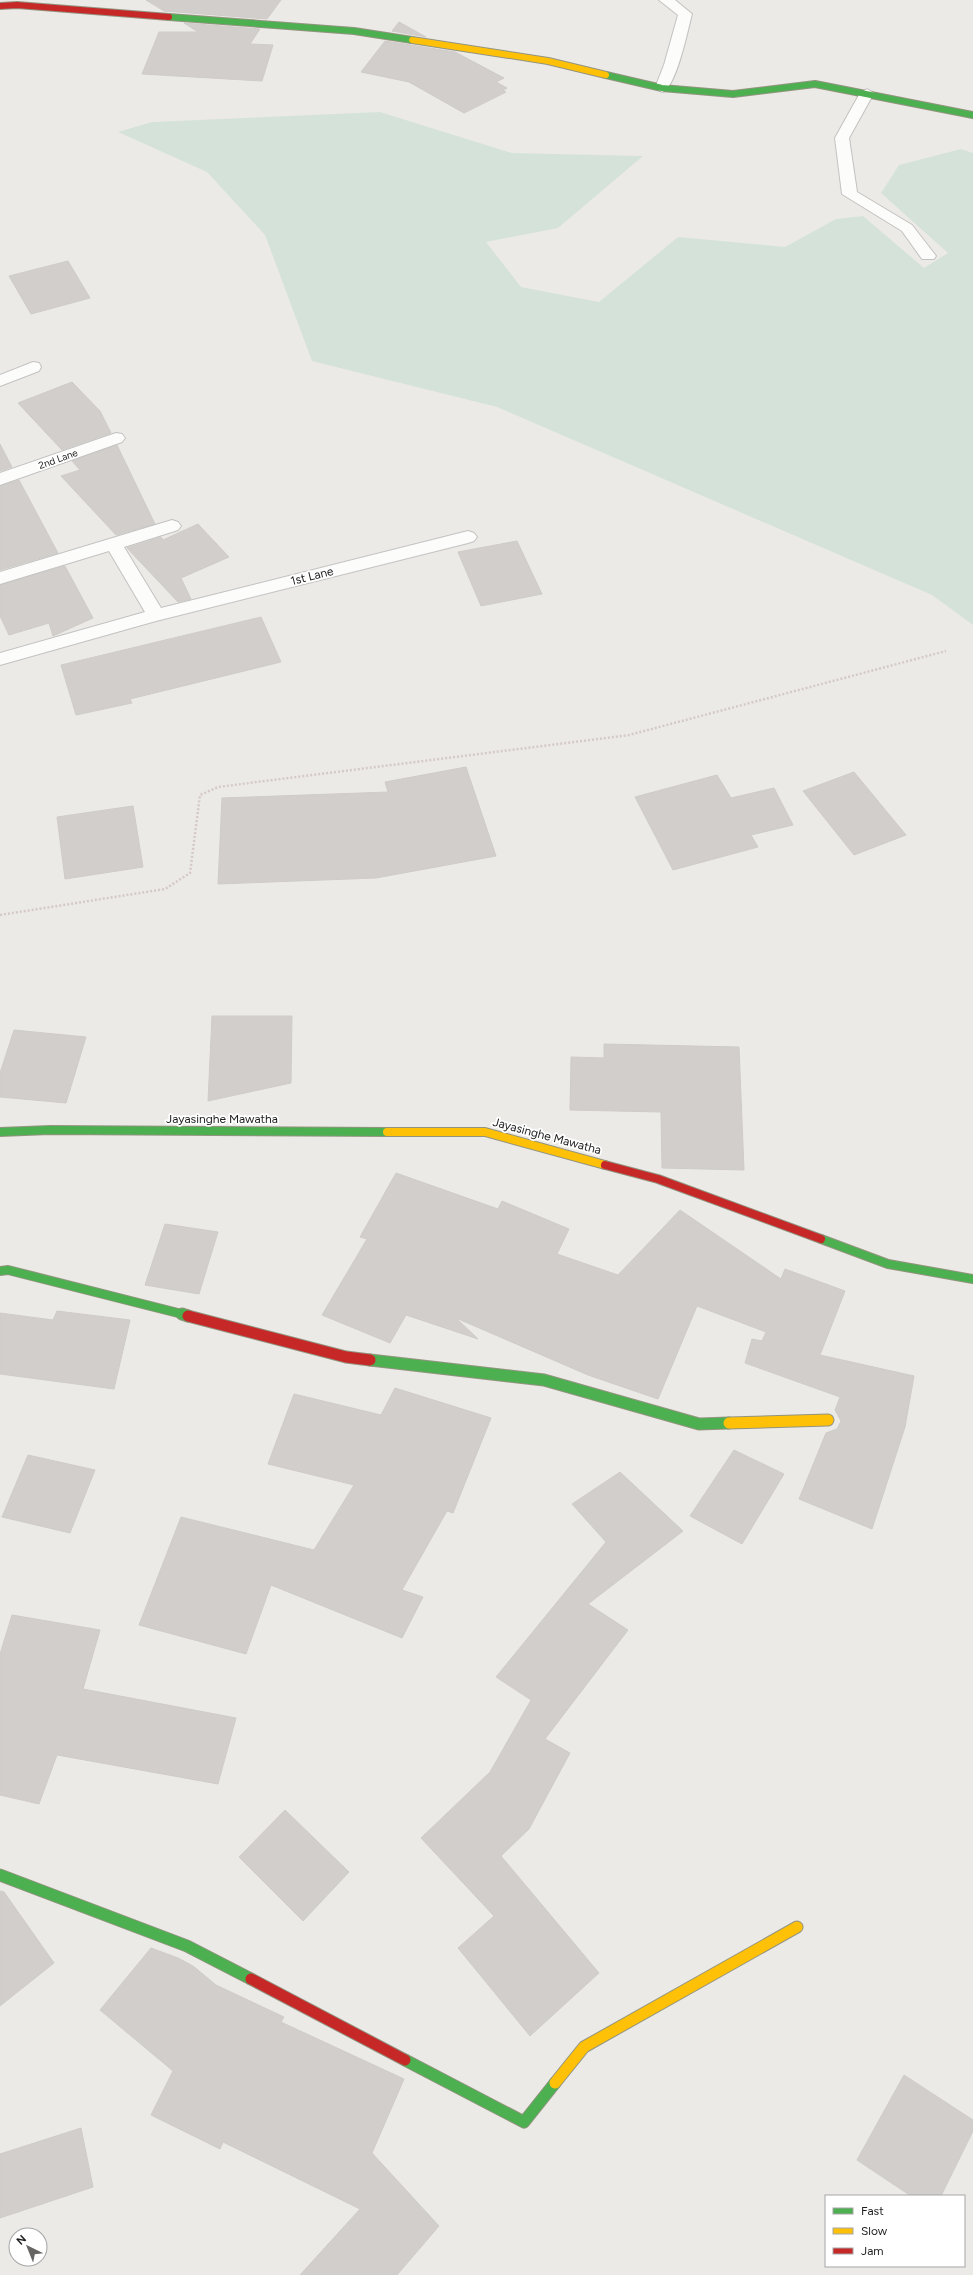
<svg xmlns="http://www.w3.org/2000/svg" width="973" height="2275" viewBox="0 0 973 2275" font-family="Figtree,sans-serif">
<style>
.wetland{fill:#d5e2da}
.building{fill:#d1cecc;stroke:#cfccc8}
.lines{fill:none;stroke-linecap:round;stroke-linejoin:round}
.lane-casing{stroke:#c3c2c1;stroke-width:2}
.street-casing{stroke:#c3c2c1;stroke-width:2}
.fast-far2-casing{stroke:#939480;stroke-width:8}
.fast-far1-casing{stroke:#939480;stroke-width:10}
.fast-casing{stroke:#939480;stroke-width:13}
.slow-far2-casing{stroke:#939480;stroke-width:8}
.slow-far1-casing{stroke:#939480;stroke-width:10}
.slow-casing{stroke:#939480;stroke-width:13}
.jam-far2-casing{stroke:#939480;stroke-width:8}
.jam-far1-casing{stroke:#939480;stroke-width:10}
.jam-casing{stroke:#939480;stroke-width:13}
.path{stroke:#d5c9c7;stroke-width:2.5;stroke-dasharray:2 2;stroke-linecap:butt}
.lane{fill:#fcfcfb;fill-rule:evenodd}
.street{fill:#fcfcfb;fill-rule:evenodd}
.fast-far2{stroke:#4caf50;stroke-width:6}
.fast-far1{stroke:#4caf50;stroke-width:8}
.fast{stroke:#4caf50;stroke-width:11}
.slow-far2{stroke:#ffc107;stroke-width:6}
.slow-far1{stroke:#ffc107;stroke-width:8}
.slow{stroke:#ffc107;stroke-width:11}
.jam-far2{stroke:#c62828;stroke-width:6}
.jam-far1{stroke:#c62828;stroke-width:8}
.jam{stroke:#c62828;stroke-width:11}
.labels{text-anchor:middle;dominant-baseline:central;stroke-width:3.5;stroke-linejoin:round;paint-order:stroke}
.far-street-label{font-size:10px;fill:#1e1e1e;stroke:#fff}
.street-label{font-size:12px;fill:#1e1e1e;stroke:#fff}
</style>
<rect width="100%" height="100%" fill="#eceae7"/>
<!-- wetland -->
<path class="wetland" d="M 380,112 L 512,153 L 643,156 L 558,228 L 486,242 L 521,287 L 599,302 L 678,237 L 785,247 L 836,219 L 863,216 L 924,268 L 948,253 L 881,193 L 899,165 L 961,149 L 973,153 L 973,625 L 932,595 L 497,407 L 312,361 L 265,235 L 207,172 L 118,132 L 152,122 Z"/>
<!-- building -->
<path class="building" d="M 146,0 L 281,0 L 267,19 L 164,11 Z
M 399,22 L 426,37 L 392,31 Z
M 184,23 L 260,29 L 250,44 L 273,45 L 262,81 L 142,74 L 159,32 L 198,32 Z
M 385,41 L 455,52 L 504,78 L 496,82 L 507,88 L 503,91 L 506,92 L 464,113 L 409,82 L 361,72 Z
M 68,261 L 90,298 L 31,314 L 9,276 Z
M 72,382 L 100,411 L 111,433 L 62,450 L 18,403 Z
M 0,444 L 12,467 L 0,471 Z
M 117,445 L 155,524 L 116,535 L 61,476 L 80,470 L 72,461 Z
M 19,480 L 58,553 L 0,570 L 0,486 Z
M 198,524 L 229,557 L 181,578 L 191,599 L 178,602 L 127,548 L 161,537 L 163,540 Z
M 517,541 L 542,594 L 481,606 L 458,552 Z
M 65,566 L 93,618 L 53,636 L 49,623 L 9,635 L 0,616 L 0,585 Z
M 261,617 L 281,662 L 130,699 L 132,703 L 76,715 L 61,665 Z
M 466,767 L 496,856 L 376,878 L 218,884 L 222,798 L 388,792 L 385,782 Z
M 854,772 L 906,835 L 854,855 L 803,791 Z
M 717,775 L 731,798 L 774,788 L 793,825 L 751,835 L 758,847 L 673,870 L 635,797 Z
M 133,806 L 143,867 L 65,879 L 57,817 Z
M 212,1016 L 292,1016 L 291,1083 L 208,1101 Z
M 14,1030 L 86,1037 L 66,1103 L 0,1097 L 0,1073 Z
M 604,1044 L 739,1047 L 744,1170 L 662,1168 L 661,1112 L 570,1110 L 571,1057 L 604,1058 Z
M 396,1173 L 498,1209 L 502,1201 L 569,1229 L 557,1254 L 618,1275 L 680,1210 L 781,1279 L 785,1269 L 845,1291 L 820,1355 L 914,1376 L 905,1427 L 872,1529 L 799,1499 L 826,1433 L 837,1429 L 841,1421 L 835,1410 L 840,1397 L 745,1363 L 752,1339 L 762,1341 L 766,1332 L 697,1306 L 658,1399 L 588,1375 L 456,1318 L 478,1339 L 406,1315 L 390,1343 L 322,1315 L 367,1239 L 360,1237 Z
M 165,1224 L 218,1232 L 199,1294 L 145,1285 Z
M 57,1311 L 130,1320 L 114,1389 L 0,1374 L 0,1313 L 53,1320 Z
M 395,1388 L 491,1418 L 453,1513 L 447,1511 L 402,1590 L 423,1597 L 402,1638 L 271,1585 L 246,1654 L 139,1625 L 181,1517 L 314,1550 L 354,1485 L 268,1464 L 294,1394 L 381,1415 Z
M 734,1450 L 784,1474 L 742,1544 L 690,1516 Z
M 28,1455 L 95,1470 L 70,1533 L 2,1517 Z
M 620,1472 L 683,1531 L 588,1604 L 628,1630 L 545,1739 L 570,1753 L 529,1829 L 501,1856 L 599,1973 L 530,2036 L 458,1948 L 494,1916 L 421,1838 L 490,1772 L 531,1700 L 496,1677 L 606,1542 L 572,1504 Z
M 12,1615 L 100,1630 L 83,1689 L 236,1718 L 218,1784 L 57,1755 L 39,1804 L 0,1795 L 0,1654 Z
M 285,1810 L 349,1872 L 303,1921 L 239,1857 Z
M 0,1891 L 4,1892 L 54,1963 L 0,2006 Z
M 151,1948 L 178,1958 L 193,1966 L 216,1985 L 284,2017 L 281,2022 L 404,2079 L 372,2153 L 439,2226 L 397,2275 L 300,2275 L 360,2209 L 223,2142 L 220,2149 L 151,2115 L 173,2071 L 100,2010 Z
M 904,2075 L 973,2120 L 973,2131 L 941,2196 L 911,2196 L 857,2160 Z
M 81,2128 L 93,2187 L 0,2218 L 0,2154 Z"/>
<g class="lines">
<!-- lane casing -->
<g class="lane-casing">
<path id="lane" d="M 867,89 L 874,93 L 849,138 L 857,192 L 912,225 L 936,256 L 934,259 L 922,259 L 902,231 L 842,194 L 835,138 L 860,93 Z"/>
</g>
<!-- street casing -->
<g class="street-casing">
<path id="street" d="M 659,0 L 675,0 L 692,14 C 688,29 676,89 662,92 L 655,88 L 664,65 L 678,15 Z
M 33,362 L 39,363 L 41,367 L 39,371 L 0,386 L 0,375 Z
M 116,433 L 122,434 L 125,438 L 122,442 L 0,485 L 0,473 Z
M 172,520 L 178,522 L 181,526 L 178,530 L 124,547 L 161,608 L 468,531 L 474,533 L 477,537 L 474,541 L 468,543 L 156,621 L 0,665 L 0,653 L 145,612 L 109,551 L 0,584 L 0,572 Z"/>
</g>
<!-- fast-far2 casing -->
<g class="fast-far2-casing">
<path id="fast-far2" d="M 169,17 L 354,31 L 412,40
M 606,75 L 662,88 L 733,94 L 815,84 L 973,115"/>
</g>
<!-- fast-far1 casing -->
<g class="fast-far1-casing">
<path id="fast-far1" d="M 0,1132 L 50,1130 L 387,1132
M 821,1239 L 888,1264 L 973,1279
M 0,1271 L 8,1270 L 186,1315"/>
</g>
<!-- fast casing -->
<g class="fast-casing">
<path id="fast" d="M 182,1314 L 188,1316
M 370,1360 L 544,1380 L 699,1424 L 729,1423
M 0,1875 L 187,1946 L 251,1979
M 405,2060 L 524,2122 L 555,2083"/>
</g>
<!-- slow-far2 casing -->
<g class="slow-far2-casing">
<path id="slow-far2" d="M 412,40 L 548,61 L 606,75"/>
</g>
<!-- slow-far1 casing -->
<g class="slow-far1-casing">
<path id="slow-far1" d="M 387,1132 L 485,1132 L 605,1165"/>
</g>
<!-- slow casing -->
<g class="slow-casing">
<path id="slow" d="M 729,1423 L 828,1420
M 555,2083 L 584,2047 L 797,1927"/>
</g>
<!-- jam-far2 casing -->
<g class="jam-far2-casing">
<path id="jam-far2" d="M 0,6 L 17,5 L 169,17"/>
</g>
<!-- jam-far1 casing -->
<g class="jam-far1-casing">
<path id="jam-far1" d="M 605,1165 L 658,1179 L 821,1239"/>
</g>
<!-- jam casing -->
<g class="jam-casing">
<path id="jam" d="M 188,1316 L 346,1357 L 370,1360
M 251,1979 L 405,2060"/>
</g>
<!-- path -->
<path class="path" d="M 0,915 L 165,889 L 190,873 L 200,795 L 218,787 L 629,735 L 946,651"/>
<!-- lane -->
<use href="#lane" class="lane"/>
<!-- street -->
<use href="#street" class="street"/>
<!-- fast-far2 -->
<use href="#fast-far2" class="fast-far2"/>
<!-- fast-far1 -->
<use href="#fast-far1" class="fast-far1"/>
<!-- fast -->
<use href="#fast" class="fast"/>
<!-- slow-far2 -->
<use href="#slow-far2" class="slow-far2"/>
<!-- slow-far1 -->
<use href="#slow-far1" class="slow-far1"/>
<!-- slow -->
<use href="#slow" class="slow"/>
<!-- jam-far2 -->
<use href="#jam-far2" class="jam-far2"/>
<!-- jam-far1 -->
<use href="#jam-far1" class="jam-far1"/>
<!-- jam -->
<use href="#jam" class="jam"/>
</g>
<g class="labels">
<!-- far-street labels -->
<g class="far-street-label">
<text transform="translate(58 459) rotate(-20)">2nd Lane</text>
</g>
<!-- street labels -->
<g class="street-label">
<text transform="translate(312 576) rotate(-14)">1st Lane</text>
<text x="222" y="1119">Jayasinghe Mawatha</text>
<text transform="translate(547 1136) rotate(15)">Jayasinghe Mawatha</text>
</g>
</g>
<!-- legend -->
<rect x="825" y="2195" width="140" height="72" fill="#ffffff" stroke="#a5a5a5"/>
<rect x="833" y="2208" width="20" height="6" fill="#4caf50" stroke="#a5a5a5"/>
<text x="861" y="2215" font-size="12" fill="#1e1e1e">Fast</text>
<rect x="833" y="2228" width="20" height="6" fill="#ffc107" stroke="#a5a5a5"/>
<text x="861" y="2235" font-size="12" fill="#1e1e1e">Slow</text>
<rect x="833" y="2248" width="20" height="6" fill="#c62828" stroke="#a5a5a5"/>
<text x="861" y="2255" font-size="12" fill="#1e1e1e">Jam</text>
<!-- north arrow -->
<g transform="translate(28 2247) rotate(317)"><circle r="19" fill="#ffffff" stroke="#a5a5a5"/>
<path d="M0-3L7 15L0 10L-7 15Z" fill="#666564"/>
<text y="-6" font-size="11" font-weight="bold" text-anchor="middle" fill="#1e1e1e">N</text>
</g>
</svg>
